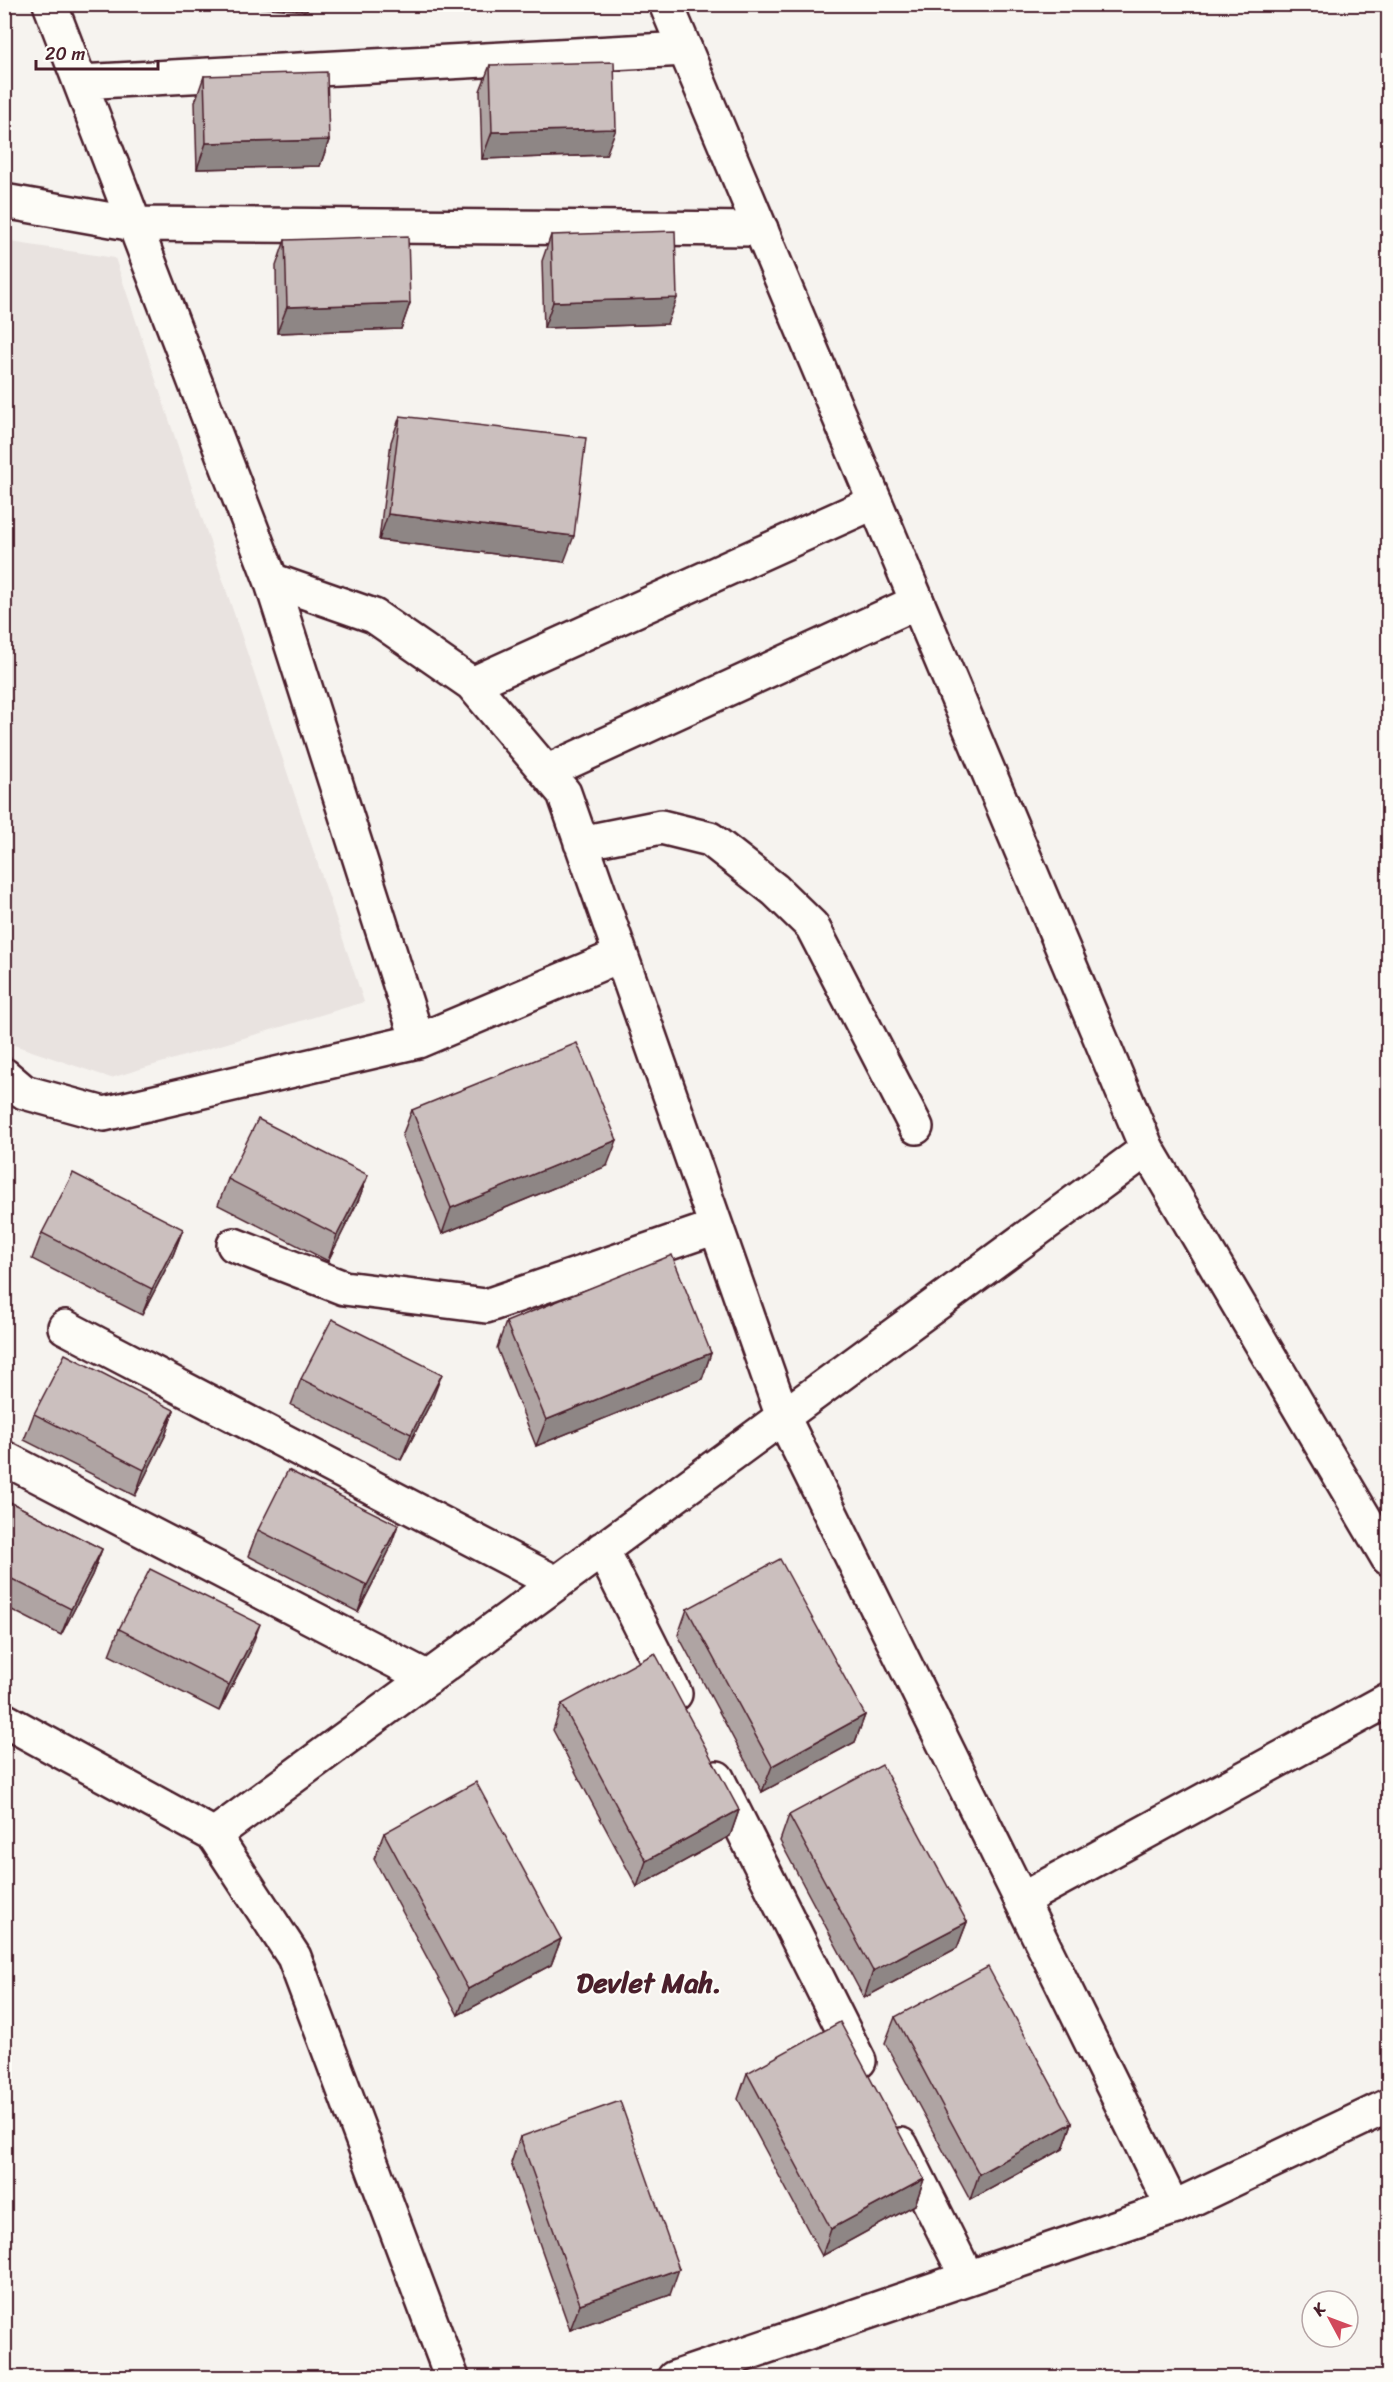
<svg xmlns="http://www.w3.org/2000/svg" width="1393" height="2382" viewBox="0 0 1393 2382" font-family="Sriracha,sans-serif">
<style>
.built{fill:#e9e3e0}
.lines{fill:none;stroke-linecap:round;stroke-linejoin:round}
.minor-casing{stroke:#4a1f2b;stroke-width:38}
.tertiary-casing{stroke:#4a1f2b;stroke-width:38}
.minor{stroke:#fdfcf7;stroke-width:33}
.tertiary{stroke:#fdfcf7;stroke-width:33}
.wall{fill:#afa4a3;stroke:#4a1f2b;stroke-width:1.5}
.shaded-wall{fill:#8e8685;stroke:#4a1f2b;stroke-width:1.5}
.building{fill:#cbbfbe;stroke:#4a1f2b;stroke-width:1.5}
.labels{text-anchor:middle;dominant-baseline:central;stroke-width:4.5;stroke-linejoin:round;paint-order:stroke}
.district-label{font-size:28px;font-weight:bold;fill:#4a1f2b;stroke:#fdfcf7}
</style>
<rect width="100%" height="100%" fill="#f6f3ef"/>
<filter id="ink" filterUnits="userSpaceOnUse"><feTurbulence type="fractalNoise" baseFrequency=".0167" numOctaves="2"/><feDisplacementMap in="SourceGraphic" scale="12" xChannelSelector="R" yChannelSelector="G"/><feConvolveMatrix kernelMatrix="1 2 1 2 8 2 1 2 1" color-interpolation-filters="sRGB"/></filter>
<g filter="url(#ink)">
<!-- built -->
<path class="built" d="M 4,241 L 115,258 L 364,1002 L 111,1078 L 11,1044 L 5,1037 Z"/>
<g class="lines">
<!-- minor casing -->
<g class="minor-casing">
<path id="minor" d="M 50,4 L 271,580 L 418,1041
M 80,82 L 685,49
M 4,201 L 134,224 L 761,229
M 271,580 L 374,616 L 472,684 L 564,793 L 783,1417 L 1173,2208
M 472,684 L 875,502
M 546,772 L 917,602
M 581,843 L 661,827 L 710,839 L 775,890 L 812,926 L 916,1127
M 4,1075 L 24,1092 L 104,1114 L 418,1041 L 621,955
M 234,1245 L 344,1288 L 486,1306 L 716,1227
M 65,1327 L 556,1583
M 4,1458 L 428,1678
M 602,1549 L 675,1694
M 717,1778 L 859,2061
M 214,1835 L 1147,1149
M 1021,1900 L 1388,1700
M 901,2145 L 967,2277
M 674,2378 L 1173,2208 L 1388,2106"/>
</g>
<!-- tertiary casing -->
<g class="tertiary-casing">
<path id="tertiary" d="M 666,4 L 1147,1149 L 1388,1558
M 4,1720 L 214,1835 L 294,1957 L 452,2378"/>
</g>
<!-- minor -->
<use href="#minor" class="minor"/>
<!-- tertiary -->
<use href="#tertiary" class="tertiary"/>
</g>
<!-- wall -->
<path class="wall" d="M 490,65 L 606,155 L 482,159 L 480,91 Z
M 204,76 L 329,140 L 320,166 L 197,169 L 195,102 Z
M 551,235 L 667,324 L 544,328 L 542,261 Z
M 285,240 L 410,303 L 401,329 L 277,333 L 276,266 Z
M 400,416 L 564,562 L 379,540 L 391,442 Z
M 412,1110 L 607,1166 L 442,1234 L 402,1136 Z
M 368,1175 L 358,1201 L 328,1261 L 218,1205 L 228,1179 Z
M 183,1229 L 173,1255 L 142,1315 L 32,1259 L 42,1233 Z
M 506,1322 L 711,1353 L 702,1379 L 536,1446 L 497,1348 Z
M 301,1379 L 432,1400 L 401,1460 L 291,1405 Z
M 174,1410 L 165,1436 L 135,1496 L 24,1440 L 34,1414 Z
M 4,1499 L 102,1549 L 92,1575 L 61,1635 L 4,1606 Z
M 258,1530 L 389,1551 L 358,1612 L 248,1556 Z
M 687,1609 L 865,1715 L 855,1742 L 762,1792 L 678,1635 Z
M 119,1629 L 250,1651 L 219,1711 L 109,1655 Z
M 562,1704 L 739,1810 L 730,1836 L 637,1887 L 553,1730 Z
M 789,1815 L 967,1922 L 957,1948 L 864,1998 L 780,1841 Z
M 384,1833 L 561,1939 L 551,1965 L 458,2015 L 374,1859 Z
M 895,2017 L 1072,2123 L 1063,2149 L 970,2200 L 885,2043 Z
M 747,2073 L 924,2179 L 915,2205 L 822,2256 L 738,2099 Z
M 520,2137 L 670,2295 L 570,2330 L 511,2163 Z"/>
<!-- shaded-wall -->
<path class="shaded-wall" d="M 215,4 L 309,4 L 307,11 Z
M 504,4 L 529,4 L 529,6 Z
M 616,129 L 606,155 L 482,159 L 492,132 Z
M 329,140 L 320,166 L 197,169 L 206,143 Z
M 677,298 L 667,324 L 544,328 L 553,302 Z
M 410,303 L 401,329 L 277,333 L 287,307 Z
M 388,514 L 574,536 L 564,562 L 379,540 Z
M 617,1140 L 607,1166 L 442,1234 L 451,1208 Z
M 368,1175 L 358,1201 L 328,1261 L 337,1235 Z
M 183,1229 L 173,1255 L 142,1315 L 152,1289 Z
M 10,1315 L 4,1330 L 4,1320 Z
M 711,1353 L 702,1379 L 536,1446 L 546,1420 Z
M 442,1374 L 432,1400 L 401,1460 L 411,1434 Z
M 174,1410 L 165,1436 L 135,1496 L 144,1470 Z
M 398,1525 L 389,1551 L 358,1612 L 367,1585 Z
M 102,1549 L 92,1575 L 61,1635 L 71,1609 Z
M 260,1624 L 250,1651 L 219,1711 L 229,1685 Z
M 865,1715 L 855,1742 L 762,1792 L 772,1766 Z
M 739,1810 L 730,1836 L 637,1887 L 646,1861 Z
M 967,1922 L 957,1948 L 864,1998 L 873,1971 Z
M 561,1939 L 551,1965 L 458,2015 L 468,1989 Z
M 1072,2123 L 1063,2149 L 970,2200 L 979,2174 Z
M 924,2179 L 915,2205 L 822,2256 L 831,2229 Z
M 679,2269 L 670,2295 L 570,2330 L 580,2304 Z"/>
<!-- building -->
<path class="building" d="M 614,62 L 616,129 L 492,132 L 490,65 Z
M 327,72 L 329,140 L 206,143 L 204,76 Z
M 675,231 L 677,298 L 553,302 L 551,235 Z
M 408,236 L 410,303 L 287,307 L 285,240 Z
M 400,416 L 586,438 L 574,536 L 388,514 Z
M 577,1043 L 617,1140 L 451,1208 L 412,1110 Z
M 258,1119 L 368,1175 L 337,1235 L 228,1179 Z
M 73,1173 L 183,1229 L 152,1289 L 42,1233 Z
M 672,1255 L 711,1353 L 546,1420 L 506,1322 Z
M 4,1309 L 10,1315 L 4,1320 Z
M 332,1319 L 442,1374 L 411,1434 L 301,1379 Z
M 65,1354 L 174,1410 L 144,1470 L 34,1414 Z
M 288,1470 L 398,1525 L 367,1585 L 258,1530 Z
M 4,1499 L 102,1549 L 71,1609 L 4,1575 Z
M 780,1559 L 865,1715 L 772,1766 L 687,1609 Z
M 150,1569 L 260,1624 L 229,1685 L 119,1629 Z
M 655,1653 L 739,1810 L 646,1861 L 562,1704 Z
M 882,1765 L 967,1922 L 873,1971 L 789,1815 Z
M 476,1782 L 561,1939 L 468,1989 L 384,1833 Z
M 988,1967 L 1072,2123 L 979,2174 L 895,2017 Z
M 840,2022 L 924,2179 L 831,2229 L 747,2073 Z
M 620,2101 L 679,2269 L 580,2304 L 520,2137 Z"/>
</g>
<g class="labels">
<!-- district labels -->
<g class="district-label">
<text x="649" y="1982">Devlet Mah.</text>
</g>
</g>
<!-- margin -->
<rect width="1393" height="2382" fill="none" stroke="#fdfcf7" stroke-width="24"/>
<rect x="12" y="12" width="1369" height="2358" fill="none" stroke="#4a1f2b" stroke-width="2" filter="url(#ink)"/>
<!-- north arrow -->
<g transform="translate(1330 2319) rotate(311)"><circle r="28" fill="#fdfcf7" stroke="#b5a4a5" stroke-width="1.5"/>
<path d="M0-4.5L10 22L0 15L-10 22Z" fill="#d1495b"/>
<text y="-9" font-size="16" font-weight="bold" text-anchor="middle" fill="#4a1f2b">K</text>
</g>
<!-- scale -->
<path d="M36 60v9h122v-9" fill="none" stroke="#4a1f2b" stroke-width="3"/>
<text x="45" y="60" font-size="18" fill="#4a1f2b" stroke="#fdfcf7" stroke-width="4.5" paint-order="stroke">20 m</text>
</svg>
